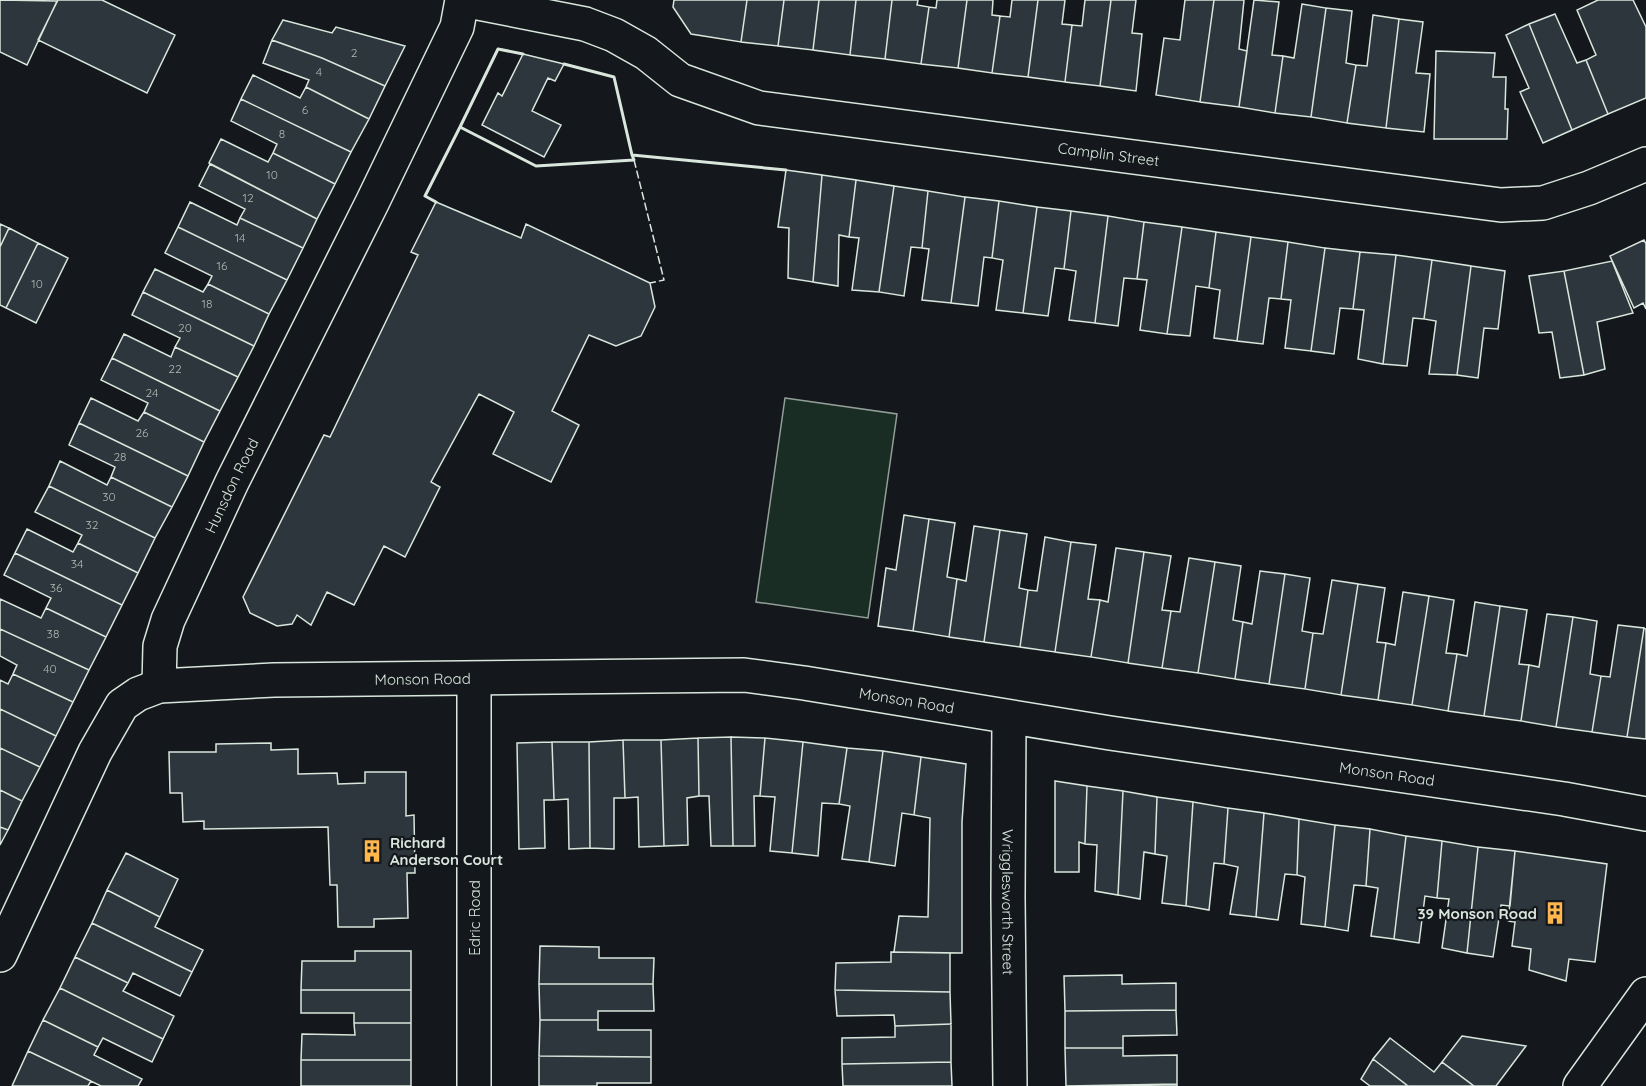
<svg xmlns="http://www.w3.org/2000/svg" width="1646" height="1086" viewBox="0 0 1646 1086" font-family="Quicksand,sans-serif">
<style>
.green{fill:#1a2d24;stroke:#939e99;stroke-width:1.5}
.building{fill:#2c363c;stroke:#d8e6dc;stroke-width:1.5}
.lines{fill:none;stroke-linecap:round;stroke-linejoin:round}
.minor-casing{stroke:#d8e6dc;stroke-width:36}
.minor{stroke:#14181c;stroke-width:33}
.fence{stroke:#d8e6dc;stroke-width:1.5;stroke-dasharray:8 3;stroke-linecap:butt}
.wall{stroke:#d8e6dc;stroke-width:3}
.labels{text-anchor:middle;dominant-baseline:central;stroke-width:4.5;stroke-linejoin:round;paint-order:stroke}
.number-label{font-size:12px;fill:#adbab4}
.street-label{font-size:15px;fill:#d8e6dc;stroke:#14181c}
.poi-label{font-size:15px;font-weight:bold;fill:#d8e6dc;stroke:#14181c;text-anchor:start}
</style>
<rect width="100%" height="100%" fill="#14181c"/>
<!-- green -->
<path class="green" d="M 785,398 L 897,414 L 868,618 L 756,602 Z"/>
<!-- building -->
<path class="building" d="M 0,0 L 57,1 L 27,65 L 0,52 Z
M 102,0 L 175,35 L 147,93 L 38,40 L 58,0 Z
M 674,0 L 747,0 L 741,42 L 691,34 L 673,7 Z
M 747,0 L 784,0 L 778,46 L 741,42 Z
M 784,0 L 819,0 L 813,50 L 778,46 Z
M 819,0 L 856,0 L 850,55 L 813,50 Z
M 856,0 L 892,0 L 885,59 L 850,55 Z
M 892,0 L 918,0 L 917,5 L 929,7 L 921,64 L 885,59 Z
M 937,0 L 967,0 L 958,68 L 921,64 L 929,7 L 936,8 Z
M 967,0 L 993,0 L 992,15 L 1000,16 L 992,73 L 958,68 Z
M 1012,0 L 1038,0 L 1028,77 L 992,73 L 1000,16 L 1010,17 Z
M 1038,0 L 1065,0 L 1062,24 L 1072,25 L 1065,82 L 1028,77 Z
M 1085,0 L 1111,0 L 1100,86 L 1065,82 L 1072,25 L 1082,26 Z
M 1111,0 L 1136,0 L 1132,33 L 1142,34 L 1136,91 L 1100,86 Z
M 1185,0 L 1214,0 L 1200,102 L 1156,95 L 1164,38 L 1180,40 Z
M 1214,0 L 1244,0 L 1239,49 L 1247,51 L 1239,107 L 1200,102 Z
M 1254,0 L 1279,2 L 1272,55 L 1283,56 L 1275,113 L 1239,107 Z
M 1598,0 L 1633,0 L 1646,27 L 1646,98 L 1608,114 L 1586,60 L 1596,55 L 1577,10 Z
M 1302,4 L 1326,8 L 1311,117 L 1275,113 L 1283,56 L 1294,58 Z
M 1326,8 L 1352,11 L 1346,63 L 1356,65 L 1347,123 L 1311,117 Z
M 1555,14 L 1577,63 L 1586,60 L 1608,114 L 1572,130 L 1529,24 Z
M 1373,15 L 1399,19 L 1386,128 L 1347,123 L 1356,65 L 1367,66 Z
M 1399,19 L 1423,22 L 1416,73 L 1430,74 L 1424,132 L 1386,128 Z
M 283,20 L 332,33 L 336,27 L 405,46 L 385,86 L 322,58 L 272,40 Z
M 1529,24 L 1572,130 L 1543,143 L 1520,92 L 1529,88 L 1506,35 Z
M 272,40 L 322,58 L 385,86 L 369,119 L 306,87 L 309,80 L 263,63 Z
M 1436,51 L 1495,53 L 1493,77 L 1506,77 L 1505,109 L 1508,109 L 1507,139 L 1434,139 Z
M 523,54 L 564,64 L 555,81 L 548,78 L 532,111 L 561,125 L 544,157 L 482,125 L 498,93 L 502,96 Z
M 253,75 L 300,98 L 306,87 L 369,119 L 351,152 L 241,99 Z
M 241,99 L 351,152 L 335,184 L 273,153 L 277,144 L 231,121 Z
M 221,139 L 268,162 L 273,153 L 335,184 L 317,219 L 209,163 Z
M 210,164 L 317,219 L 303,248 L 240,218 L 245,209 L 199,186 Z
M 786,170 L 822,175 L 813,282 L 788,278 L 789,228 L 778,227 Z
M 822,175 L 856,180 L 849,237 L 839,235 L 838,286 L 813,282 Z
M 856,180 L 894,186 L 879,292 L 852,290 L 859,238 L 849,237 Z
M 894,186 L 928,191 L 922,248 L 911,247 L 904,296 L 879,292 Z
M 928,191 L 965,197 L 951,303 L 922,300 L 929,249 L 922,248 Z
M 965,197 L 999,201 L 992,258 L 984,257 L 978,306 L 951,303 Z
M 999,201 L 1037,207 L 1023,313 L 996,310 L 1003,260 L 992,258 Z
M 190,202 L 237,225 L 240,218 L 303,248 L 287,280 L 178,227 Z
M 436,202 L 521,238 L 526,224 L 650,283 L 655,307 L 641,336 L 616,346 L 589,335 L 552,411 L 579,425 L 551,482 L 493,454 L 514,412 L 479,394 L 431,482 L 440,487 L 405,557 L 384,546 L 354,605 L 327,592 L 311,625 L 297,615 L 292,624 L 277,626 L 250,613 L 243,597 L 324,435 L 330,437 L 418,255 L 411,252 Z
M 1037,207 L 1071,211 L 1064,269 L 1055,268 L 1048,316 L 1023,313 Z
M 1071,211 L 1108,216 L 1095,323 L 1069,320 L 1076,271 L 1064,269 Z
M 1108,216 L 1144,222 L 1137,279 L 1124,278 L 1118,326 L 1095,323 Z
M 1144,222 L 1182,227 L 1167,334 L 1140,330 L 1147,280 L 1137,279 Z
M 0,224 L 9,228 L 0,247 Z
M 178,227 L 287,280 L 269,314 L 208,284 L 212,276 L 165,253 Z
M 1182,227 L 1216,232 L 1209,288 L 1196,286 L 1190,336 L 1167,334 Z
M 9,228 L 38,243 L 6,308 L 0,305 L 0,247 Z
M 1216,232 L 1251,237 L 1237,341 L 1214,338 L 1220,290 L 1209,288 Z
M 1251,237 L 1288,242 L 1281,299 L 1269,298 L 1263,344 L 1237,341 Z
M 1644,240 L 1646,244 L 1646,309 L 1643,303 L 1634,308 L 1610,256 Z
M 1288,242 L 1325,248 L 1311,351 L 1285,348 L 1291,300 L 1281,299 Z
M 38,243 L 68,258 L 36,323 L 6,308 Z
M 1325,248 L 1360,252 L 1353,309 L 1340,308 L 1334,354 L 1311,351 Z
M 1360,252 L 1396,255 L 1383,364 L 1358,359 L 1364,310 L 1353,309 Z
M 1396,255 L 1432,260 L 1424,319 L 1413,318 L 1407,366 L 1383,364 Z
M 1432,260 L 1471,266 L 1457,375 L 1429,374 L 1436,321 L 1424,319 Z
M 1612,261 L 1633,313 L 1597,322 L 1605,369 L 1584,375 L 1564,271 Z
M 1471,266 L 1505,271 L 1498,329 L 1484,328 L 1478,378 L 1457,375 Z
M 155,269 L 203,292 L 208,284 L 269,314 L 254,346 L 143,292 Z
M 1564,271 L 1584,375 L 1560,378 L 1552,332 L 1539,333 L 1529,276 Z
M 143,292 L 254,346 L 238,377 L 175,347 L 180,338 L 132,315 Z
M 124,334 L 171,357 L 175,347 L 238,377 L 220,411 L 112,358 Z
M 112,358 L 220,411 L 204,442 L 144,412 L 148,403 L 101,380 Z
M 91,398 L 138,421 L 144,412 L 204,442 L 188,476 L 79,423 Z
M 79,423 L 188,476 L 172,507 L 111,477 L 115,467 L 69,445 Z
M 60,461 L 107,485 L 111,477 L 172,507 L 155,538 L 49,486 Z
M 49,486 L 155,538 L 138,573 L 78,543 L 82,535 L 35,512 Z
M 904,515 L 929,519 L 913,631 L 878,626 L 886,568 L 896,570 Z
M 929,519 L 955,523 L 947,577 L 957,579 L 949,637 L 913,631 Z
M 974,526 L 1000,530 L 984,642 L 949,637 L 957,579 L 966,581 Z
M 27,529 L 73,552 L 78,543 L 138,573 L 122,605 L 15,553 Z
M 1000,530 L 1027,534 L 1019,588 L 1028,590 L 1020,647 L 984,642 Z
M 1045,537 L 1071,542 L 1055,652 L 1020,647 L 1028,590 L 1037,591 Z
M 1071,542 L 1096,545 L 1088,599 L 1100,600 L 1091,657 L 1055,652 Z
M 1116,548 L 1144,552 L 1128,663 L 1091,657 L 1100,600 L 1108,602 Z
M 1144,552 L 1171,556 L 1162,610 L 1171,611 L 1162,668 L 1128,663 Z
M 15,553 L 122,605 L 106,637 L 46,608 L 51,598 L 4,575 Z
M 1189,558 L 1215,562 L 1198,673 L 1162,668 L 1171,611 L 1180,612 Z
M 1215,562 L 1241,566 L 1233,620 L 1243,622 L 1235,679 L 1198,673 Z
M 1260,571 L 1285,574 L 1269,684 L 1235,679 L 1243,622 L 1252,624 Z
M 1285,574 L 1310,578 L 1302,631 L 1313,633 L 1305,689 L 1269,684 Z
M 1332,580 L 1358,584 L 1341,695 L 1305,689 L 1313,633 L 1323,634 Z
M 1358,584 L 1385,588 L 1377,642 L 1386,643 L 1378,700 L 1341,695 Z
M 1403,592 L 1429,596 L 1412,705 L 1378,700 L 1386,643 L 1395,645 Z
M 1429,596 L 1454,600 L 1446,653 L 1457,654 L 1448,711 L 1412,705 Z
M 0,599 L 41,618 L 46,608 L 106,637 L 89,670 L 0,629 Z
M 1475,602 L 1500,606 L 1484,716 L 1448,711 L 1457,654 L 1467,656 Z
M 1500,606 L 1527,610 L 1519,664 L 1529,665 L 1521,721 L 1484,716 Z
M 1547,614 L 1573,617 L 1556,727 L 1521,721 L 1529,665 L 1539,667 Z
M 1573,617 L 1597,621 L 1590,674 L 1601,676 L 1592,732 L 1556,727 Z
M 1618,625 L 1644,628 L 1627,737 L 1592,732 L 1601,676 L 1610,677 Z
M 1644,628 L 1646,629 L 1646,739 L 1627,737 Z
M 0,629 L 89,670 L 73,702 L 13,674 L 17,665 L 0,656 Z
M 13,674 L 73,702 L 56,736 L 0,709 L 0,680 L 8,684 Z
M 0,709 L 56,736 L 40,767 L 0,748 Z
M 731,737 L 765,738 L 760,796 L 754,796 L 755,846 L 733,846 Z
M 731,737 L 733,846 L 711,846 L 709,796 L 699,796 L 698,738 Z
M 698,738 L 699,796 L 687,798 L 688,845 L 664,846 L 661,740 Z
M 765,738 L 803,742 L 792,853 L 770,851 L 775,797 L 760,796 Z
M 623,740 L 661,740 L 664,846 L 639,847 L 638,797 L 625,798 Z
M 623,740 L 625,798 L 614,798 L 614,849 L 590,848 L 589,742 Z
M 552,742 L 589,742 L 590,848 L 569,849 L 568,799 L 554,800 Z
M 552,742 L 554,800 L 544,800 L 545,848 L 519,849 L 517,743 Z
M 803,742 L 847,748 L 839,804 L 822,803 L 818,856 L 792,853 Z
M 271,743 L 271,750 L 298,749 L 298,774 L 337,773 L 338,784 L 365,783 L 365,772 L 406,772 L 406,816 L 414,815 L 415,873 L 407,873 L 408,918 L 374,919 L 374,927 L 338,927 L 337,885 L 330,885 L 328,827 L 204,829 L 204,821 L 183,822 L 182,793 L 170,793 L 169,752 L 216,752 L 216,744 Z
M 0,748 L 40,767 L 22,801 L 0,790 Z
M 847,748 L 883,751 L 869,862 L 842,859 L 850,806 L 839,804 Z
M 883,751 L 921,757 L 914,815 L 902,813 L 895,866 L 869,862 Z
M 921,757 L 966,764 L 962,822 L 962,953 L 894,952 L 899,916 L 928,917 L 930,818 L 914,815 Z
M 1055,781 L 1087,786 L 1085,844 L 1079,842 L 1079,872 L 1055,872 Z
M 1087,786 L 1123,791 L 1118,895 L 1095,891 L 1097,845 L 1085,844 Z
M 0,790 L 22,801 L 8,830 L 0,827 Z
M 1123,791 L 1157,797 L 1155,854 L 1144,852 L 1140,899 L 1118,895 Z
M 1157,797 L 1193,802 L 1186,906 L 1162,903 L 1167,856 L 1155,854 Z
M 1193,802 L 1228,808 L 1224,864 L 1214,863 L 1209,910 L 1186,906 Z
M 1228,808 L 1264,813 L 1256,917 L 1230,914 L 1238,867 L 1224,864 Z
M 1264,813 L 1299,819 L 1297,875 L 1285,874 L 1278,920 L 1256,917 Z
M 1299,819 L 1335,825 L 1325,927 L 1301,924 L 1305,877 L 1297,875 Z
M 1335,825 L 1370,829 L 1366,886 L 1354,885 L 1348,931 L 1325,927 Z
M 0,827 L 8,830 L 0,845 Z
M 1370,829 L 1406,836 L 1394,939 L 1371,936 L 1378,888 L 1366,886 Z
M 1406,836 L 1442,841 L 1437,898 L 1425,896 L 1419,943 L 1394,939 Z
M 1442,841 L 1478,847 L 1467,953 L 1442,948 L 1449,899 L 1437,898 Z
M 1478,847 L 1515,851 L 1510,906 L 1501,905 L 1493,957 L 1467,953 Z
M 1515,851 L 1607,864 L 1595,962 L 1569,959 L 1566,981 L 1529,970 L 1531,949 L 1512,946 L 1515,922 L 1508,921 Z
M 126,853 L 178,879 L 160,917 L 107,890 Z
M 107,890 L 160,917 L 155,927 L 203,950 L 192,972 L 92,923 Z
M 92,923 L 192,972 L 180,996 L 133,973 L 128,983 L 75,957 Z
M 540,946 L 599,947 L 599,958 L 654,958 L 653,984 L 539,984 Z
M 355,951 L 411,951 L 411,990 L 301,990 L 302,961 L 355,961 Z
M 891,952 L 950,953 L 950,992 L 835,990 L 836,963 L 891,962 Z
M 75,957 L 128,983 L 123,991 L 174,1016 L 163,1039 L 60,988 Z
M 1122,975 L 1122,984 L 1176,983 L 1176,1010 L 1065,1011 L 1064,976 Z
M 539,984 L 653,984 L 654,1011 L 598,1011 L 598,1020 L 540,1020 Z
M 60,988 L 163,1039 L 152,1062 L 103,1038 L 98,1047 L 43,1020 Z
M 301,990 L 411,990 L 411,1023 L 354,1023 L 354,1013 L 301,1013 Z
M 835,990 L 950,992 L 951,1024 L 895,1026 L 894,1015 L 837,1016 Z
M 1176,1010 L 1177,1035 L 1123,1036 L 1123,1048 L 1065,1048 L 1065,1011 Z
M 43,1020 L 98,1047 L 94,1055 L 142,1079 L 138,1086 L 101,1086 L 28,1051 Z
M 540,1020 L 598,1020 L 598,1030 L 651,1030 L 651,1057 L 539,1056 Z
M 354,1023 L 411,1023 L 411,1060 L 301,1060 L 302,1034 L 355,1035 Z
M 951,1024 L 951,1062 L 842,1064 L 842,1038 L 895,1037 L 895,1026 Z
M 1462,1036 L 1526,1046 L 1496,1086 L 1474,1086 L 1442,1062 Z
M 1390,1038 L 1434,1072 L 1442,1062 L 1474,1086 L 1408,1086 L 1373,1059 Z
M 1065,1048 L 1123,1048 L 1123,1056 L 1177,1055 L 1177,1084 L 1066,1086 Z
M 28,1051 L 91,1081 L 88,1086 L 12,1086 Z
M 539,1056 L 651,1057 L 651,1083 L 597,1083 L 597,1086 L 539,1086 Z
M 1373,1059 L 1408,1086 L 1370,1086 L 1361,1079 Z
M 301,1060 L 411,1060 L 411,1086 L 301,1086 Z
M 951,1062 L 952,1086 L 843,1086 L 842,1064 Z
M 1177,1084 L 1177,1086 L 1066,1086 Z"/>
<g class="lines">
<!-- minor casing -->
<g class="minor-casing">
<g id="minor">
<path id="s1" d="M 463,0 L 585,24 L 614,35 L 646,53 L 680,80 L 759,108 L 1501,205 L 1543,203 L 1589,188 L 1646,164"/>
<path d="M 474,679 L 474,1086"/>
<path id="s2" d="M 159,686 L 160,646 L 168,620 L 232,482 L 372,203 L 457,27 L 462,0"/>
<path id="s3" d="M 1009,718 L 1008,898 L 1010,1086"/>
<path id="s4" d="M 0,955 L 95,752 L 122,705 L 138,694 L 159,686 L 274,680 L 744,675 L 804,683 L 1110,733 L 1564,799 L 1646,814"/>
<path d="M 1580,1086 L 1646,994"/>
</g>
</g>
<!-- minor -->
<use href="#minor" class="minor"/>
<!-- fence -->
<path class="fence" d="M 634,160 L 664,280 L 650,283"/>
<!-- wall -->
<path class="wall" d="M 523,54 L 498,49 L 460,127 L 536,166 L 634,160 L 632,155
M 564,64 L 614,77 L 632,155 L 786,170
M 436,202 L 425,196 L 460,127"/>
</g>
<!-- icons -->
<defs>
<g id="building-bare" transform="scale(1.8)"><path d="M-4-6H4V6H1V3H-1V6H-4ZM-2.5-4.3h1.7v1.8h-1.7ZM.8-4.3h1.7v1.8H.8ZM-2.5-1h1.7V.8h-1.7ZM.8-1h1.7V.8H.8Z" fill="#ffb74d" stroke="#14181c" stroke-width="2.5" paint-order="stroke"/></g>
</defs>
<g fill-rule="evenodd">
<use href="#building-bare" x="372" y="851"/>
<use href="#building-bare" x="1555" y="913"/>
</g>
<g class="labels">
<!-- number labels -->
<g class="number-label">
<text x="354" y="52">2</text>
<text x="319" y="71">4</text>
<text x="305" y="109">6</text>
<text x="282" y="133">8</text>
<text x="272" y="174">10</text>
<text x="248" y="197">12</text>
<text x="240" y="237">14</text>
<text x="222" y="265">16</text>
<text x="37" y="283">10</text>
<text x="207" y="303">18</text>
<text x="185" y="327">20</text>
<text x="175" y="368">22</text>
<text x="152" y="392">24</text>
<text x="142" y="432">26</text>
<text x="120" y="456">28</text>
<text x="109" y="496">30</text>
<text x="92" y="524">32</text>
<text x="77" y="563">34</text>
<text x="56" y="587">36</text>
<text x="53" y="633">38</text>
<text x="50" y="668">40</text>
</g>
<!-- street labels -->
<g class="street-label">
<text stroke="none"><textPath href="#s1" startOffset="672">Camplin Street</textPath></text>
<text stroke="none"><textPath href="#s2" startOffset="216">Hunsdon Road</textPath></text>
<text stroke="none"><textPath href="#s4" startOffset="584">Monson Road</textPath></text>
<text stroke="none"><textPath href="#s4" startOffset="1070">Monson Road</textPath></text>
<text stroke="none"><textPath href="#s4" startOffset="1556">Monson Road</textPath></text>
<text stroke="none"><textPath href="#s3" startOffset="184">Wrigglesworth Street</textPath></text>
<text transform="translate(474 918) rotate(-90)">Edric Road</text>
</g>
<!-- poi labels -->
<g class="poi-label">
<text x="390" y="842">Richard<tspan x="390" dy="17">Anderson Court</tspan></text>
<text x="1537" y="913" text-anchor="end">39 Monson Road</text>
</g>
</g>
</svg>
